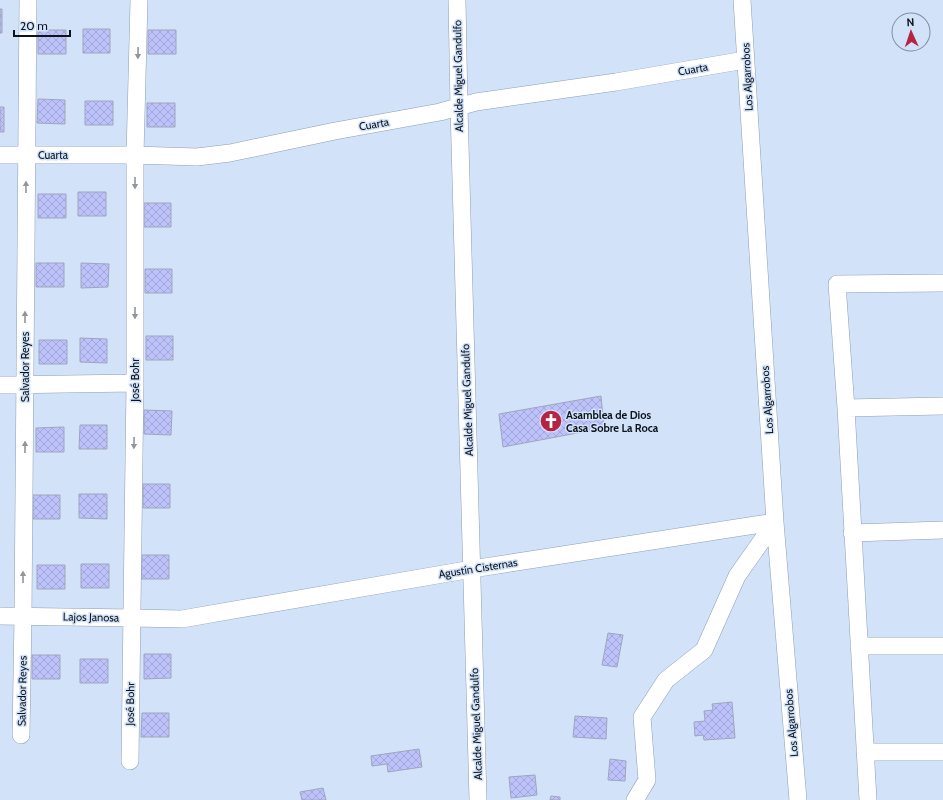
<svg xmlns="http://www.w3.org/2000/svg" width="943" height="800" viewBox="0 0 943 800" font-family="Cabin,sans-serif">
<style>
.building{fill:url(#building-cross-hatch);stroke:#a1a4bd}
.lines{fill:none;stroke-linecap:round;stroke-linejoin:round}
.minor-casing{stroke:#8e9fb4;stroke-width:18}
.minor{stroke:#fff;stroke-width:17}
.oneway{fill:#939599}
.labels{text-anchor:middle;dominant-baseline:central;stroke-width:3;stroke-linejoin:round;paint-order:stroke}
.street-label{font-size:11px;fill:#0e141c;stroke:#d1e2f9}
.poi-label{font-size:11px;font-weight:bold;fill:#0e141c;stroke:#d1e2f9;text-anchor:start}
</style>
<defs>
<pattern id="building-cross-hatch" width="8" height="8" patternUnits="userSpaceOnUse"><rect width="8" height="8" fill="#bdc3fa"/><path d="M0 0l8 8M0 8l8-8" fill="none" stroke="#a1a7d6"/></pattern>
</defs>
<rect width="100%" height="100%" fill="#d1e2f9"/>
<!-- building -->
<path class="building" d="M 0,9 L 2,9 L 2,33 L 0,33 Z
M 83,29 L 110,29 L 110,53 L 83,53 Z
M 38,30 L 66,30 L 66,54 L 38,54 Z
M 148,30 L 176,30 L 176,54 L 148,54 Z
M 38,99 L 65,100 L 65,124 L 37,123 Z
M 85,101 L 113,101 L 113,125 L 85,125 Z
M 147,103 L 175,103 L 175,127 L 147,127 Z
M 0,107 L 4,107 L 4,132 L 0,132 Z
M 78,192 L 106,192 L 106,216 L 78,216 Z
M 38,194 L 66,194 L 66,218 L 38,218 Z
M 144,203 L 171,203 L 171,227 L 144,227 Z
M 36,263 L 64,263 L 64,287 L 36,287 Z
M 81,263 L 109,264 L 108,287 L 81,288 Z
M 145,269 L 172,269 L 172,293 L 145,293 Z
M 146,336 L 173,336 L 173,360 L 146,360 Z
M 80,338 L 107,339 L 107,363 L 80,362 Z
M 39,340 L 67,340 L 67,364 L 39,364 Z
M 601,396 L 604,428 L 503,447 L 499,414 Z
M 144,410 L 172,411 L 171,435 L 144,434 Z
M 80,425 L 107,425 L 107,449 L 79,449 Z
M 64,427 L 64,452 L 36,452 L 36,428 Z
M 143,484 L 170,484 L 170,508 L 143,508 Z
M 79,494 L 107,494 L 107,519 L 79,518 Z
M 33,495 L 60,495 L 60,519 L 33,519 Z
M 142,555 L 169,555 L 169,579 L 141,579 Z
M 81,564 L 109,564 L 109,588 L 81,588 Z
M 37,565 L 65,565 L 65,589 L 37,589 Z
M 608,633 L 623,635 L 617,667 L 602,665 Z
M 144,654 L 171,654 L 171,678 L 144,679 Z
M 32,655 L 60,655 L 60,679 L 32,679 Z
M 80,659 L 108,659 L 108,683 L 80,683 Z
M 732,702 L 735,738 L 704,740 L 703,735 L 695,736 L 694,722 L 705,721 L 704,711 L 713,710 L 712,704 Z
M 142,713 L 169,713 L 169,737 L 141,737 Z
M 575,716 L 607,718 L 606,739 L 573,737 Z
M 419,749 L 422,767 L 388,772 L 387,764 L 372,766 L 371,756 Z
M 610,759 L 626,761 L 625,781 L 608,780 Z
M 535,775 L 537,795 L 511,798 L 509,777 Z
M 323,788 L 326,800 L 302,800 L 300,792 Z
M 551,796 L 560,797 L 560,800 L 550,800 Z"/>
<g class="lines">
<!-- minor casing -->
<g class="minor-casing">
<path id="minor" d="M 457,0 L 459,107 L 478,800
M 742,0 L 775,522 L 798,800
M 0,155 L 135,155 L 197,157 L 230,153 L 335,131 L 440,112 L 476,102 L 616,82 L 745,60
M 0,385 L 135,383
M 846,408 L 943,406
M 852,533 L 943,530
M 0,616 L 132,618 L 182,619 L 472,569 L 775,522
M 859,646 L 943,646
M 21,735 L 23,616 L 28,0
M 865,752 L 943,752
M 130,761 L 135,383 L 135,155 L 139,0
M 635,800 L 647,780 L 642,717 L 666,680 L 704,650 L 737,576 L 775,522
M 868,800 L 846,408 L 837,284 L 943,283"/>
</g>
<!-- minor -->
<use href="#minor" class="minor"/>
</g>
<!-- one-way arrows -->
<defs><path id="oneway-solid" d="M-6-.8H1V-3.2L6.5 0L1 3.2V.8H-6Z"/></defs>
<g class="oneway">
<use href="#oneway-solid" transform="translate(138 53) rotate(91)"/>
<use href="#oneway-solid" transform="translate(135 183) rotate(90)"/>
<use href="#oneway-solid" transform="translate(26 187) rotate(-90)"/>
<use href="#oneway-solid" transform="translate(135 313) rotate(90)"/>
<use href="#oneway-solid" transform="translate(25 317) rotate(-90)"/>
<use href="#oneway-solid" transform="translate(134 443) rotate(91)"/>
<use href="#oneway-solid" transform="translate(25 447) rotate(-90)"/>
<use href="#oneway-solid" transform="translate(23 577) rotate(-90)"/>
</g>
<!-- icons -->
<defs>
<g id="church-disc" transform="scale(1.15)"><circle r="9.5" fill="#b62444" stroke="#d1e2f9"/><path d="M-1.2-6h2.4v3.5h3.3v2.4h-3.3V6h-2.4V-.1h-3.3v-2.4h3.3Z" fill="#fff"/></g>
</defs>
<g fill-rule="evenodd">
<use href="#church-disc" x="551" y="421"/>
</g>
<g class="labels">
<!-- street labels -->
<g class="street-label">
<text transform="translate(693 69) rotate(-10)">Cuarta</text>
<text transform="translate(458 76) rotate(-91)">Alcalde Miguel Gandulfo</text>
<text transform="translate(747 77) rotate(-93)">Los Algarrobos</text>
<text transform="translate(374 124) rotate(-10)">Cuarta</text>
<text x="53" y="155">Cuarta</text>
<text transform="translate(25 367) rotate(-90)">Salvador Reyes</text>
<text transform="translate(135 380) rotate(-90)">José Bohr</text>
<text transform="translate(467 400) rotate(-92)">Alcalde Miguel Gandulfo</text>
<text transform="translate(767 400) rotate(-94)">Los Algarrobos</text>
<text transform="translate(478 568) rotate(-9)">Agustín Cisternas</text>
<text transform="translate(91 617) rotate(1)">Lajos Janosa</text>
<text transform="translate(22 691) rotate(-89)">Salvador Reyes</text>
<text transform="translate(130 704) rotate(-89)">José Bohr</text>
<text transform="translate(791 723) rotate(-95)">Los Algarrobos</text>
<text transform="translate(476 724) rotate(-92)">Alcalde Miguel Gandulfo</text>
</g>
<!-- poi labels -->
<g class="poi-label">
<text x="566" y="415">Asamblea de Dios<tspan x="566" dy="13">Casa Sobre La Roca</tspan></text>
</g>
</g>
<!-- north arrow -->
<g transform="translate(911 32) rotate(357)"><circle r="19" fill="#d1e2f9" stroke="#8390a1"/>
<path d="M0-3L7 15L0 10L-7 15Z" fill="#b62444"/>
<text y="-6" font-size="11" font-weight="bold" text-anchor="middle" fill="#0e141c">N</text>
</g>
<!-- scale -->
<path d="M14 30v6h56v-6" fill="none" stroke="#0e141c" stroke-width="2"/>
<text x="20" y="30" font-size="12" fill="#0e141c" stroke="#d1e2f9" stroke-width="3" paint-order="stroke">20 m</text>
</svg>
